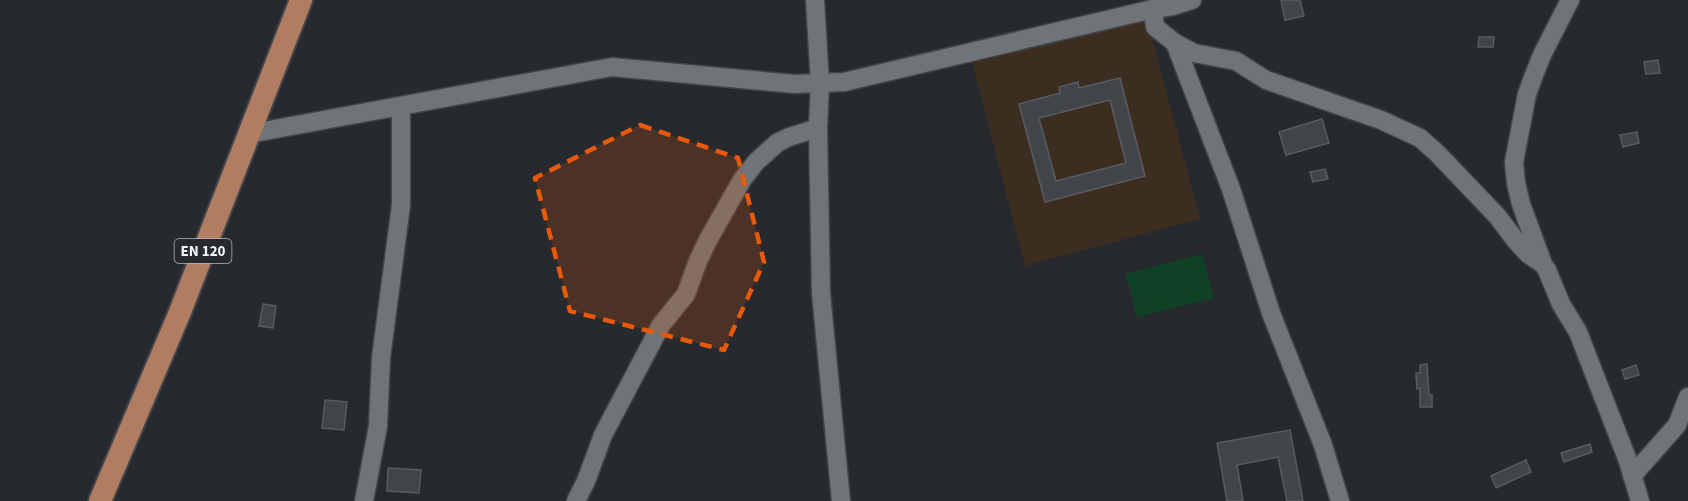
<svg xmlns="http://www.w3.org/2000/svg" width="1688" height="501" viewBox="0 0 1688 501" font-family="'Source Sans 3',sans-serif">
<style>
.education{fill:#3c2d21}
.green{fill:#0f4225}
.building{fill:#414449;stroke:#585b60;stroke-width:1.5;fill-rule:evenodd}
.lines{fill:none;stroke-linecap:round;stroke-linejoin:round}
.minor-casing{stroke:#414448;stroke-width:21}
.major-casing{stroke:#414448;stroke-width:26}
.minor{stroke:#707479;stroke-width:18}
.major{stroke:#b07c62;stroke-width:22}
.marked{fill:#e8590c;fill-opacity:0.2;stroke:#e8590c;stroke-width:4.5;stroke-dasharray:12 8;stroke-linejoin:round}
.labels{text-anchor:middle;dominant-baseline:central;stroke-width:4.5;stroke-linejoin:round;paint-order:stroke}
.shield{fill:#26292e;stroke:#b5b7bb;stroke-width:1.5}
.shield-label{font-size:15px;font-weight:bold;fill:#f2f4f8}
</style>
<rect width="100%" height="100%" fill="#26292e"/>
<!-- education -->
<path class="education" d="M 1147,19 L 1200,219 L 1025,266 L 972,62 Z"/>
<!-- green -->
<path class="green" d="M 1202,254 L 1214,298 L 1137,317 L 1126,274 Z"/>
<!-- building -->
<path class="building" d="M 1281,0 L 1300,0 L 1304,16 L 1285,20 Z
M 1479,37 L 1494,37 L 1493,47 L 1478,47 Z
M 1658,60 L 1660,73 L 1646,74 L 1644,62 Z
M 1120,78 L 1145,176 L 1045,202 L 1019,104 L 1060,93 L 1059,87 L 1078,82 L 1079,88 ZM 1110,100 L 1126,163 L 1056,181 L 1039,118 Z
M 1322,119 L 1329,143 L 1286,155 L 1279,132 Z
M 1637,132 L 1639,143 L 1623,147 L 1620,135 Z
M 1325,169 L 1328,179 L 1313,182 L 1310,172 Z
M 263,304 L 276,306 L 273,328 L 259,326 Z
M 1427,364 L 1429,395 L 1432,395 L 1432,407 L 1420,407 L 1420,388 L 1417,389 L 1416,373 L 1420,373 L 1420,365 Z
M 1636,365 L 1639,375 L 1625,379 L 1622,370 Z
M 325,400 L 347,402 L 344,430 L 322,428 Z
M 1290,430 L 1303,501 L 1287,501 L 1278,457 L 1237,465 L 1243,501 L 1227,501 L 1217,443 Z
M 1590,444 L 1592,452 L 1564,462 L 1561,453 Z
M 1526,460 L 1531,472 L 1496,488 L 1491,476 Z
M 388,468 L 421,470 L 419,493 L 387,491 Z"/>
<g class="lines">
<!-- minor casing -->
<g class="minor-casing">
<path id="minor" d="M 815,0 L 820,84 L 818,128 L 821,293 L 841,501
M 1153,9 L 1155,27 L 1175,43 L 1194,53 L 1236,61 L 1266,80 L 1381,120 L 1420,138 L 1437,153 L 1498,217 L 1516,241 L 1528,254 L 1543,264 L 1547,270 L 1561,304 L 1578,332 L 1628,461 L 1640,501
M 1175,43 L 1231,189 L 1271,313 L 1323,445 L 1340,501
M 248,134 L 612,67 L 795,84 L 844,82 L 1153,9 L 1173,6 L 1192,0
M 1543,264 L 1521,204 L 1516,183 L 1514,162 L 1527,94 L 1534,75 L 1542,55 L 1570,0
M 1632,476 L 1677,425 L 1688,397
M 364,501 L 378,426 L 381,358 L 401,205 L 401,106
M 576,501 L 586,481 L 603,435 L 661,325 L 686,294 L 698,261 L 708,240 L 742,180 L 756,162 L 777,143 L 789,137 L 818,128"/>
</g>
<!-- major casing -->
<g class="major-casing">
<path id="major" d="M 100,501 L 180,312 L 301,0"/>
</g>
<!-- minor -->
<use href="#minor" class="minor"/>
<!-- major -->
<use href="#major" class="major"/>
</g>
<!-- marked area -->
<path class="marked" d="M 640,125 L 738,158 L 764,262 L 724,350 L 570,311 L 535,178 Z"/>
<g class="labels">
<!-- shield labels -->
<rect class="shield" x="174.5" y="239" width="57" height="24" rx="4.5"/>
<g class="shield-label">
<text x="203" y="251">EN 120</text>
</g>
</g>
</svg>
